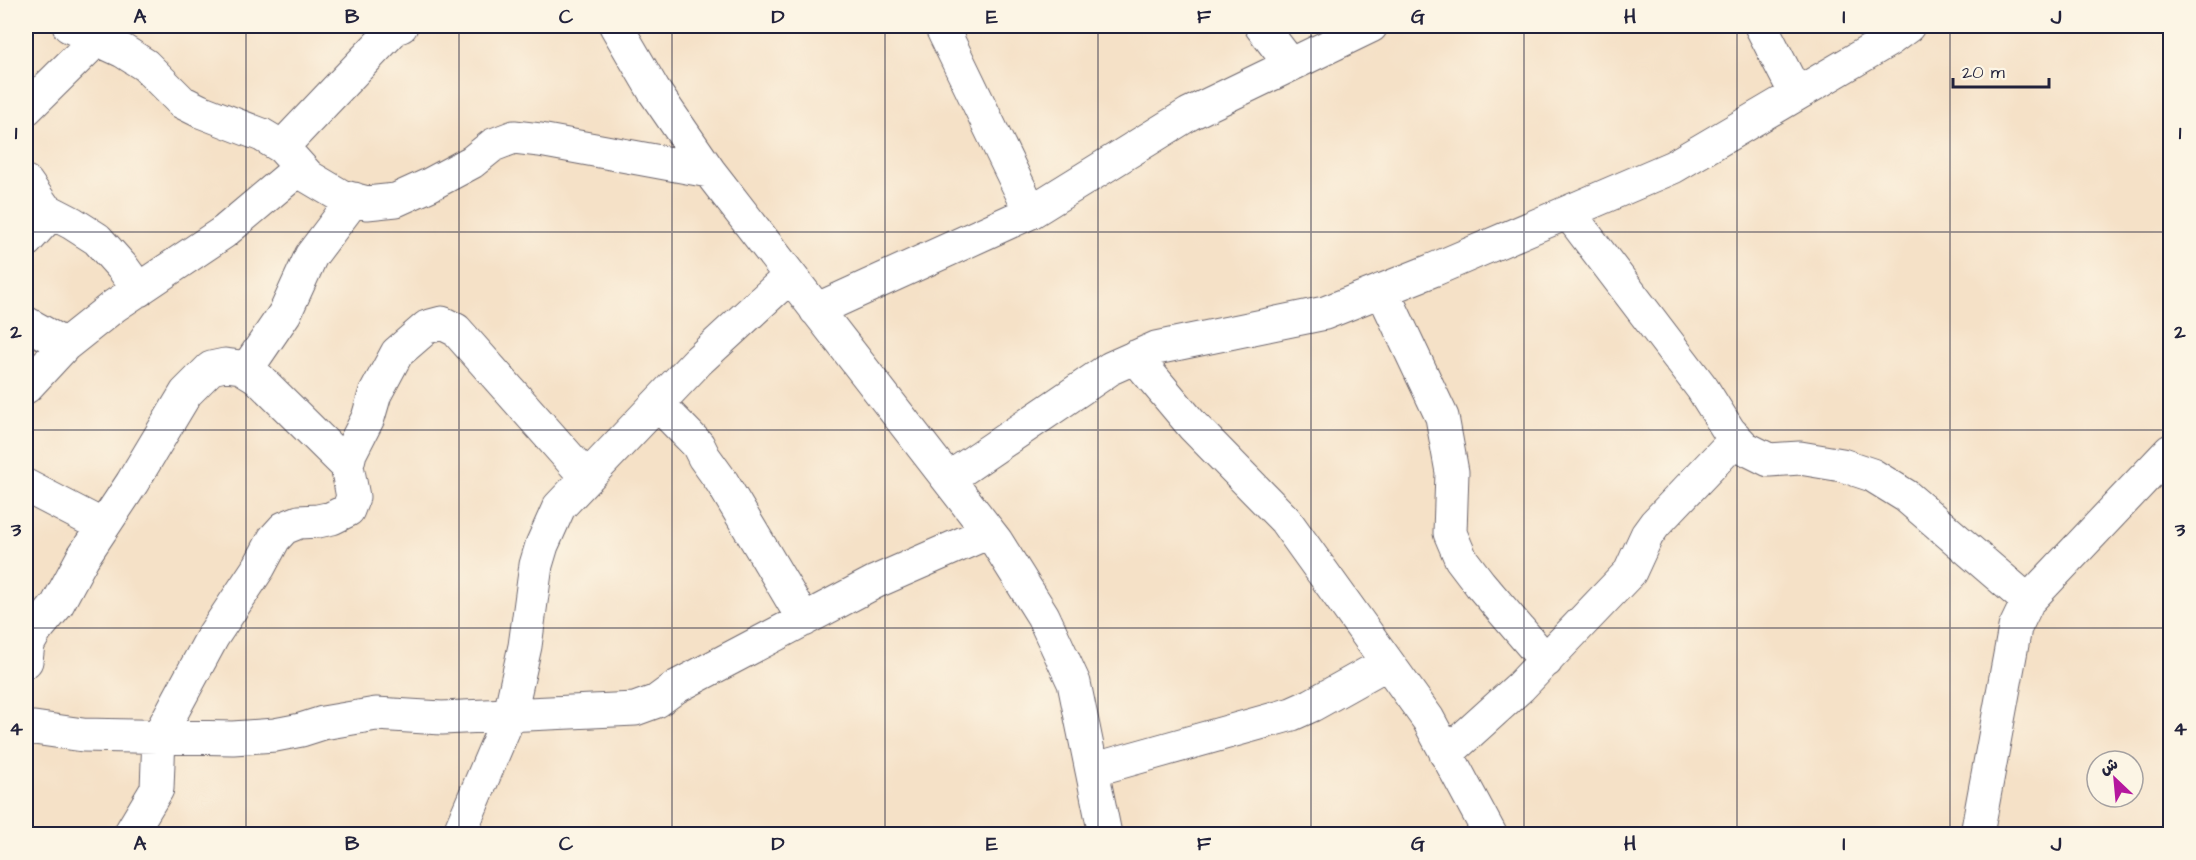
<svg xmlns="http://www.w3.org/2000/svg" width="2196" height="860" viewBox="0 0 2196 860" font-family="'Architects Daughter','Playpen Sans Arabic',sans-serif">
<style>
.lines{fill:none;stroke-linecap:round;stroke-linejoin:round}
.minor-casing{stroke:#6c656c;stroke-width:35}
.minor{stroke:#fff;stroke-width:33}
.grid{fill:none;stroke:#22223b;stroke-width:1.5;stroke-opacity:0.55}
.neatline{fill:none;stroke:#22223b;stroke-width:2}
.grid-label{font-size:20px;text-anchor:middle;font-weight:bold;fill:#22223b}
</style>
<rect width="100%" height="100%" fill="#fcf5e5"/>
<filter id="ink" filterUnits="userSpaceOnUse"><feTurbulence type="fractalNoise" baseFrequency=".0167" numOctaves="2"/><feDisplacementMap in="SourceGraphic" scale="12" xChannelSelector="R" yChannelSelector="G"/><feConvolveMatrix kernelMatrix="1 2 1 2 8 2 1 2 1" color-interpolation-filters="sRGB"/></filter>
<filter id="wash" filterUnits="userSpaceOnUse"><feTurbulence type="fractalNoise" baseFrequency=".008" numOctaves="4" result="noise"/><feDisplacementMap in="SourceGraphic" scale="24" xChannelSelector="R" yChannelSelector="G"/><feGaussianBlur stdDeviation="1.35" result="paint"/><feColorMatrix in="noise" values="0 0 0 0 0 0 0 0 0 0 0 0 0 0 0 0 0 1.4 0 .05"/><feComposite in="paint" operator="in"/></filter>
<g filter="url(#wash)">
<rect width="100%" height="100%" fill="#f5e1c7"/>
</g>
<g filter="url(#ink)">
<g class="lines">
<!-- minor casing -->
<g class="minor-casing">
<path id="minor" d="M 69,26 L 123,51 L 145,65 L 182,102 L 200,111 L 262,135 L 282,147 L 309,177 L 341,196 L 367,203 L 396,200 L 429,185 L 472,162 L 493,145 L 514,137 L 540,140 L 709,171
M 616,26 L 654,91 L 709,171 L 996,541 L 1043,616 L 1074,683 L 1105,834
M 941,26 L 1031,212
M 1261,26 L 1291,65
M 1761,26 L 1796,94
M 26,109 L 97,39 L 104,26
M 282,147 L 395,28 L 401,26
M 26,182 L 45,209 L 72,223 L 97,239 L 123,268 L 139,290
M 1568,212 L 1702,388 L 1729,431 L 1745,448 L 1769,460 L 1800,458 L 1842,465 L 1872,475 L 1906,496 L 2028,601
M 26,241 L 45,220 L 45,209
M 1382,290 L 1442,417 L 1452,472 L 1450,533 L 1461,559 L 1480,584 L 1546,661
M 816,310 L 1031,212 L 1189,114 L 1371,26
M 26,323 L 65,345
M 1135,357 L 1193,426 L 1285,520 L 1428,719 L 1490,834
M 246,370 L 285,313 L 311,256 L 354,199
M 26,387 L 65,345 L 114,306 L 224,232 L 300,168
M 658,404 L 698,445 L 704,457 L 722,482 L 804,620
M 948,479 L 1111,368 L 1156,348 L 1325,313 L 1433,270 L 1673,167 L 1889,40 L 1908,26
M 26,486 L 103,526
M 26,661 L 28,644 L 36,630 L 57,605 L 83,557 L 132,483 L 186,393 L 211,368 L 225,365 L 241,367 L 257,377 L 347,466
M 26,729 L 34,728 L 83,735 L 233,738 L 275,735 L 301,730 L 323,723 L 376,714 L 442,718 L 635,709 L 657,701 L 676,687 L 875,582 L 989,532
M 1446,754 L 1520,687 L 1630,572 L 1647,535 L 1655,524 L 1736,439
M 1092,770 L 1292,714 L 1312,705 L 1387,663
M 130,834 L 157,789 L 159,736 L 213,636 L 259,567 L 274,539 L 284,528 L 299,522 L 318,521 L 332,518 L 348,510 L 353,497 L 347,466 L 350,453 L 368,418 L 375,394 L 397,353 L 427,327 L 442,323 L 456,330 L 587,478
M 459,834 L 510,714 L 525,646 L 536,565 L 542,545 L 559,507 L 698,361 L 790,276
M 1977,834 L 2015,628 L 2028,601 L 2170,451"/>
</g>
<!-- minor -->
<use href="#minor" class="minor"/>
</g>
</g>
<!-- grid -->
<path class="grid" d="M 246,26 L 246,834M 459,26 L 459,834M 672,26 L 672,834M 885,26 L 885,834M 1098,26 L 1098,834M 1311,26 L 1311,834M 1524,26 L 1524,834M 1737,26 L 1737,834M 1950,26 L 1950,834M 26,232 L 2170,232M 26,430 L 2170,430M 26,628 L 2170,628"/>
<!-- margin -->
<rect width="2196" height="860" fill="none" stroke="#fcf5e5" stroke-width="66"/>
<!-- north arrow -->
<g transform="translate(2115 779) rotate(334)"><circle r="28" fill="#fcf5e5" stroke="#a5a1a1" stroke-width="1.5"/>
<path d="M0-4.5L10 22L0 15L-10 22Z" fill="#b5179e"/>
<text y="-9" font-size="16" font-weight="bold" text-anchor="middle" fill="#22223b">ش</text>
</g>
<!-- scale -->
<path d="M1953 78v9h96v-9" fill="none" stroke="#22223b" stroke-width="3"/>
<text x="1962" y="78" font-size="18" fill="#22223b" stroke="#fcf5e5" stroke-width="4.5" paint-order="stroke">20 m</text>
<rect x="33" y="33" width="2130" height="794" class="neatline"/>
<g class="grid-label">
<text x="140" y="23">A</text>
<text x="352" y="23">B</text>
<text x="566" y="23">C</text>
<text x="778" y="23">D</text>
<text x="992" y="23">E</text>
<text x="1204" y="23">F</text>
<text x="1418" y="23">G</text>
<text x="1630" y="23">H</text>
<text x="1844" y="23">I</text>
<text x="2056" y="23">J</text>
<text x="16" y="139">1</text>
<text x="2180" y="139">1</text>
<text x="16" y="338">2</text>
<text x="2180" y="338">2</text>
<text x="16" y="536">3</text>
<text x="2180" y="536">3</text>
<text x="16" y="735">4</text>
<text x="2180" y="735">4</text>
<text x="140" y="850">A</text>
<text x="352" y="850">B</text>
<text x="566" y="850">C</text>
<text x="778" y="850">D</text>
<text x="992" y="850">E</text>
<text x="1204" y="850">F</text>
<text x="1418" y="850">G</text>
<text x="1630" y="850">H</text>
<text x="1844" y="850">I</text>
<text x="2056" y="850">J</text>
</g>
</svg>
